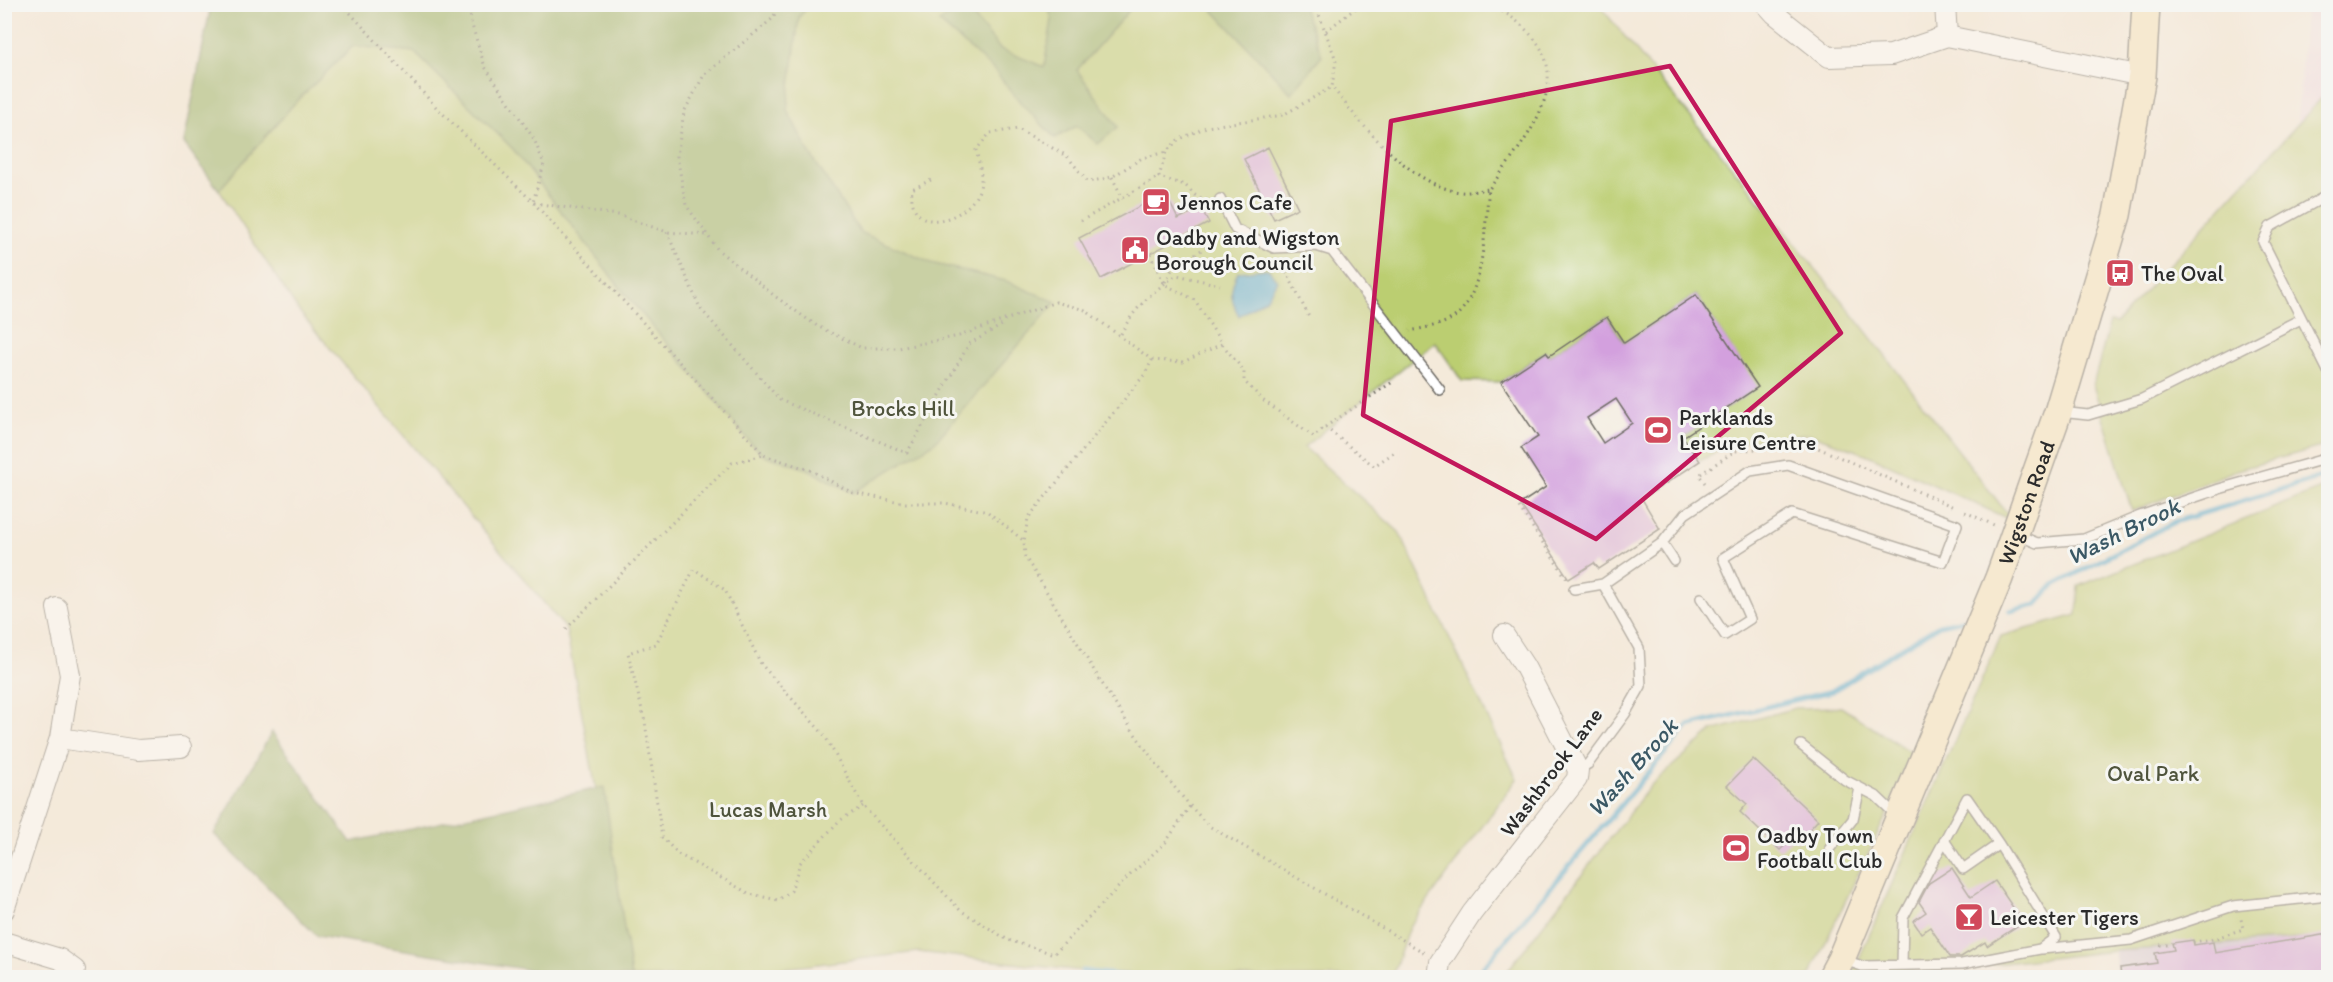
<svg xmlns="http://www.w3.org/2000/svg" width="2333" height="982" viewBox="0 0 2333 982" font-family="Itim,sans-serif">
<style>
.built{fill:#eed0e7}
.industrial{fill:#ccbed3}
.green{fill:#bbce71;stroke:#737c4e;stroke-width:1.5}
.forest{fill:#94b163;stroke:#606e47;stroke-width:1.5}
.water{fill:#55acd2;stroke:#406c7e;stroke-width:1.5}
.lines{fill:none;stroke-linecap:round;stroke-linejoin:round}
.stream{stroke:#55acd2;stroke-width:5}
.building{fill:#d3a0de;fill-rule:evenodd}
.service-casing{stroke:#716e68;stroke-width:12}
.minor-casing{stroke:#716e68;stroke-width:22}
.secondary-casing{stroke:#716e68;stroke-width:30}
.path{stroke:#716e68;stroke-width:3;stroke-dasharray:1.5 4.5;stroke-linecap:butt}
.service{stroke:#fff;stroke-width:9}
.minor{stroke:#fff;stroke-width:20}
.secondary{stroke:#f8e8c3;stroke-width:27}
.marked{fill:none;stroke:#c2185b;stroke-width:4.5;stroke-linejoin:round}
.labels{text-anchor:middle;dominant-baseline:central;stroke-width:6;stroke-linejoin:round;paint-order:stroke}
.poi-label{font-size:22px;fill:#2b2b2b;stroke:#f6f6f2;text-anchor:start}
.park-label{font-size:22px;fill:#4f543c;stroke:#f6f6f2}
.street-label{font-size:22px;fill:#2b2b2b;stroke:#f6f6f2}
.water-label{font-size:24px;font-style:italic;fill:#3a5865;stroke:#f6f6f2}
</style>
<rect width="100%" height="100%" fill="#f6f6f2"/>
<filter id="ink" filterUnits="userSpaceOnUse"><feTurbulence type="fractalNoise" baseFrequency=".0167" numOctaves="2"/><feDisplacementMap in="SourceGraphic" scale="12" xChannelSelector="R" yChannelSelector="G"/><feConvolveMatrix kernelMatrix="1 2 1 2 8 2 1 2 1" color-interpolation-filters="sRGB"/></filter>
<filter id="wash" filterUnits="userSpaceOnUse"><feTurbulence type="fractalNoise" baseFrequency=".008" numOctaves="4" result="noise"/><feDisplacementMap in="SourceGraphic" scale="24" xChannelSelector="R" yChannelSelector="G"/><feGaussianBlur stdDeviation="1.35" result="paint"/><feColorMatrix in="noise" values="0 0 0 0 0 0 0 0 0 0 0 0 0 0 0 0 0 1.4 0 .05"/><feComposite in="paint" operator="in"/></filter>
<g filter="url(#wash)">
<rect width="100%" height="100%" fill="#f4eada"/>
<!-- built -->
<path class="built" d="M 2306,5 L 2328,5 L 2328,91 L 2297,125 Z"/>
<!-- industrial -->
<path class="industrial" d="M 2328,938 L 2328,977 L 2119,977 L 2114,951 Z"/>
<!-- green -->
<path class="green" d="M 211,5 L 1599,5 L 1851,312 L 2013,521 L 1868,455 L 1810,434 L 1733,442 L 1700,461 L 1683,437 L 1757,387 L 1696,295 L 1624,343 L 1607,317 L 1549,356 L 1545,352 L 1501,382 L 1462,381 L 1435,342 L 1304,447 L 1399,532 L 1517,779 L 1409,927 L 1392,977 L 1191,977 L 1082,971 L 918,952 L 709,977 L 631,977 L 566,629 L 298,310 L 219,190 L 184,143 Z
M 2328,91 L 2328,445 L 2237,470 L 2132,511 L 2093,385 L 2110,322 L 2116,323 Z
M 2328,486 L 2328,937 L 2114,951 L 1966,967 L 1853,972 L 2001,636 L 2077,615 L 2079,586 Z
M 1841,707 L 1910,752 L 1889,810 L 1809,977 L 1502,978 L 1651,785 L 1712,731 L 1795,708 Z"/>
<!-- forest -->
<path class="forest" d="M 211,5 L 810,5 L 799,17 L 787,110 L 809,152 L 860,232 L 931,263 L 1006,281 L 1056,302 L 934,443 L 853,493 L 810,470 L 764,455 L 750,442 L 621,289 L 513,149 L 414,52 L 353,46 L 294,104 L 219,190 L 184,143 Z
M 964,5 L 1000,49 L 1044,67 L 1052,20 L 1048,5 L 1134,5 L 1077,70 L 1118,127 L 1098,144 L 1077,126 L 1055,138 L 1022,104 L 993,69 L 939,22 Z
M 1208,5 L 1302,5 L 1322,56 L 1291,93 Z
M 272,732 L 351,842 L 604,787 L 631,977 L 574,977 L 317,936 L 214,834 Z"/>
<!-- water -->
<path class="water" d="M 1268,269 L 1277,280 L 1267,298 L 1239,316 C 1230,299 1229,290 1238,272 Z"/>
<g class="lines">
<!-- stream -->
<path class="stream" d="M 2010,611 L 2036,605 L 2054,585 L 2174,522 L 2328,475
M 1082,971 L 1141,978
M 1474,978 L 1688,726 L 1832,691 L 1939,625 L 1968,619"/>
</g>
<g id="blocks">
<!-- building -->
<path class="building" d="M 1268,147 L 1298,208 L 1274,219 L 1244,159 Z
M 1165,193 L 1178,219 L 1201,208 L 1209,223 L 1101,279 L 1079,238 Z
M 1696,295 L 1758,387 L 1683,437 L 1700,461 L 1642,499 L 1660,529 L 1599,569 L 1594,563 L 1569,579 L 1520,504 L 1546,487 L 1521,448 L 1538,437 L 1501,382 L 1546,352 L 1549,356 L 1607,317 L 1624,343 ZM 1616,399 L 1632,423 L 1603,443 L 1587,418 Z
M 1753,759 L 1818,820 L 1798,842 L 1793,838 L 1780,850 L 1740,812 L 1747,804 L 1727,786 Z
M 1952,868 L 1971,897 L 1995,881 L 2023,922 L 1987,946 L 1985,942 L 1961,957 L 1950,957 L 1930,927 L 1921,933 L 1913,921 L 1926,912 L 1919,902 L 1929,883 Z
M 2328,934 L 2328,978 L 2121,978 L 2120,968 L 2157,963 L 2155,953 L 2174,950 L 2172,943 L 2193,940 L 2194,945 L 2213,942 L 2215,953 Z"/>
</g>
</g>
<g filter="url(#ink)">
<use href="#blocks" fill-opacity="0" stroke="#716e68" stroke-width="1.5"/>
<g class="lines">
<!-- service casing -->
<g class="service-casing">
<path id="service" d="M 2328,195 L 2270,227 L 2263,242 L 2328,371
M 1220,199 L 1235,229 L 1274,248 L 1316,246 L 1332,251 L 1440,390
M 2060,412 L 2088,415 L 2142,399 L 2301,319
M 2018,535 L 2037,543 L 2084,539 L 2140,516 L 2219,489 L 2328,458
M 1662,543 L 1685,514 L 1750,471 L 1788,465 L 1957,525 L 1943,562 L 1792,514 L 1723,558 L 1750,619 L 1725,635 L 1701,598
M 1574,589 L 1603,584 L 1662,543 L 1674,561
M 1801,745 L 1845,780 L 1876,796 L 1897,816
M 1578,770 L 1588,764 L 1625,714 L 1641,686 L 1639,648 L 1603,584
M 1944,840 L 1963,869 L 1999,844
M 1830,848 L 1853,819 L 1860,788
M 2042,949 L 2131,940 L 2233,906 L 2319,897
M 1844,960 L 1862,966 L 1962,964 L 2040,949 L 2056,937 L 1999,844 L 1967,798 L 1903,918 L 1902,965"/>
</g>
<!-- minor casing -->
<g class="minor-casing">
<path id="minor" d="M 1766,4 L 1775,14 L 1829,57 L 1891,55 L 1947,36 L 2142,76
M 1945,4 L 1947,36
M 60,738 L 138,750 L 181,747
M 4,910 L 60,738 L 70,675 L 57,608
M 4,942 L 60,959 L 75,970
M 1438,978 L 1440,962 L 1472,913 L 1577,779 L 1578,770 L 1525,667 L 1504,635"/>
</g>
<!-- secondary casing -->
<g class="secondary-casing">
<g id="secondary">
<path id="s1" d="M 1831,978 L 1841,959 L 1999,578 L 2058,412 L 2117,215 L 2142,76 L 2146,4"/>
</g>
</g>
<!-- path -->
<path class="path" d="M 342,4 L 437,108 L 533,202 L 764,455 L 810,470 L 853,493 L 906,503 L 945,503 L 988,512 L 1024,541
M 469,4 L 471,22 L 485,67 L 534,139 L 544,164 L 533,202
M 781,4 L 772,19 L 704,75 L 684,112 L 677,156 L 686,205 L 718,250 L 776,297 L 817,326 L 862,348 L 899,348 L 959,336 L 1056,302 L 1085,310 L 1152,360 L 1145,374 L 1028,518 L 1024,541 L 1025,557 C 1083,648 1133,748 1209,826 L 1425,953
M 1315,4 L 1336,60 L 1332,87 C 1361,124 1411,186 1461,192 C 1469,193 1480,190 1489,189 C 1484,225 1486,288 1458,314 C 1445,326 1426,327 1410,331
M 1388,4 L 1427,4
M 1479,4 C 1502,8 1514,17 1530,34 C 1578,84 1519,147 1489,189
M 1326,31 L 1361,4
M 1112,177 L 1123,199
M 931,180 L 912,189 C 907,239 969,222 980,188 C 983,175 979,163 976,150 L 990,133 L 1018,129 L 1067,156 L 1088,182 L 1112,177 L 1142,158 L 1166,152
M 1207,200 L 1195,195 L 1185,185 L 1159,177 L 1166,152 L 1178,140 L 1206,127 L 1283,115 L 1332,87
M 534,203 L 618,215 L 667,232 L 707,235
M 1081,221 L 1159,177
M 667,232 L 700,308 L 780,400 L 907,453 L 969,344 L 1004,324
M 1150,254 L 1164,284 L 1195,300 L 1222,344 L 1244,371 L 1244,381 L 1264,401 L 1314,437 L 1325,427 L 1374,466 L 1395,452
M 1281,261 L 1310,319
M 1165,282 L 1173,268 L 1225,235
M 1121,334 C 1132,310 1155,289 1177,275 L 1220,285
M 1152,360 L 1183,362 L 1222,344
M 1325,427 L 1394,381
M 1705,483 L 1699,475 L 1735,451 L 1809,444 L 1956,508
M 1519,507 L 1567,579
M 1965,512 L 1994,525
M 566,629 L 732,463 L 764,455
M 863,806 L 839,821 L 800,863 L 791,891 L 778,900 L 750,894 L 678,854 L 662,837 L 645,722 L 628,653 L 656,644 L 694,569 L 725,590 L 761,664 L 825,736 L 863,806 L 960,910 L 1008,940 L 1054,954 L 1128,877 L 1166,842 L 1190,806
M 2193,942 L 2213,939 L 2243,929 L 2241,919
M 2160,945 L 2173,945"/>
<!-- service -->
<use href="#service" class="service"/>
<!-- minor -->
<use href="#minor" class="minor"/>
<!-- secondary -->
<use href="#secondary" class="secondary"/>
</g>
</g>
<!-- marked area -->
<path d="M0 0H2333V982H0ZM 1670,66 L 1841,333 L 1596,539 L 1363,415 L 1391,121 Z" fill="#f4eada" fill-opacity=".55" fill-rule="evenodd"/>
<path class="marked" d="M 1670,66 L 1841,333 L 1596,539 L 1363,415 L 1391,121 Z"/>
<!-- icons -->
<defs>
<g id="cafe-square" transform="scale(1.5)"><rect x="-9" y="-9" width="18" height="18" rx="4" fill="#d1495b" stroke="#f6f6f2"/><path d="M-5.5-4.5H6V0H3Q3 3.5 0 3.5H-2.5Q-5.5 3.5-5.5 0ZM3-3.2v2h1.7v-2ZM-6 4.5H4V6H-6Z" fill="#fff"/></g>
<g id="civic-square" transform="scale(1.5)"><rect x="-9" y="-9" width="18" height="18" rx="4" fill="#d1495b" stroke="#f6f6f2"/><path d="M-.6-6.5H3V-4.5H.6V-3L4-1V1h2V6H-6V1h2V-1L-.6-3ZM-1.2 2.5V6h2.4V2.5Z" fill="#fff"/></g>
<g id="bus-square" transform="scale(1.5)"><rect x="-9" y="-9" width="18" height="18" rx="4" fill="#d1495b" stroke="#f6f6f2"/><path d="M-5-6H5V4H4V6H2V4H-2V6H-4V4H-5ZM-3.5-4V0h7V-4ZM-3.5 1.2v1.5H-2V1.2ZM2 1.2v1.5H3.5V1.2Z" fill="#fff"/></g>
<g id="stadium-square" transform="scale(1.5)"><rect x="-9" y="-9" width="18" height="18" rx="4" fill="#d1495b" stroke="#f6f6f2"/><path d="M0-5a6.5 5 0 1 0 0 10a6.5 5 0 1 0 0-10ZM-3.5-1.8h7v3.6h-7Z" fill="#fff"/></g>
<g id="bar-square" transform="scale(1.5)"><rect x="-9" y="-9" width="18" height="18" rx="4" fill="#d1495b" stroke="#f6f6f2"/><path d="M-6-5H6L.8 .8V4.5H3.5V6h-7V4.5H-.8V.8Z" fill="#fff"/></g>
</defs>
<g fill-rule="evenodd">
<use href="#cafe-square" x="1156" y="202"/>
<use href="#civic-square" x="1135" y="250"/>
<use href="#bus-square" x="2120" y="273"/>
<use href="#stadium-square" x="1658" y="430"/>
<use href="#stadium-square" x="1736" y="848"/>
<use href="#bar-square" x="1969" y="917"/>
</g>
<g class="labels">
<!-- poi labels -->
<g class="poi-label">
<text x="1177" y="202">Jennos Cafe</text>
<text x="1156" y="237">Oadby and Wigston<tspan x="1156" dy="25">Borough Council</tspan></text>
<text x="2141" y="273">The Oval</text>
<text x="1679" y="417">Parklands<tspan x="1679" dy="25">Leisure Centre</tspan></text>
<text x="1757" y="835">Oadby Town<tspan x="1757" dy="25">Football Club</tspan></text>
<text x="1990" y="917">Leicester Tigers</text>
</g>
<!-- park labels -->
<g class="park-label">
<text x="903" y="408">Brocks Hill</text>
<text x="2153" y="773">Oval Park</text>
<text x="768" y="809">Lucas Marsh</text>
</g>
<!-- street labels -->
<g class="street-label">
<text stroke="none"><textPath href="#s1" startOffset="514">Wigston Road</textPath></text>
<text transform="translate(1551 772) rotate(-53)">Washbrook Lane</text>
</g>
<!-- water labels -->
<g class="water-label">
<text transform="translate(2123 531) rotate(-26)">Wash Brook</text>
<text transform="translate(1632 767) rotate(-48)">Wash Brook</text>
</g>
</g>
<!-- margin -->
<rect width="2333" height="982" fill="none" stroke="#f6f6f2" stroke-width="24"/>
</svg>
